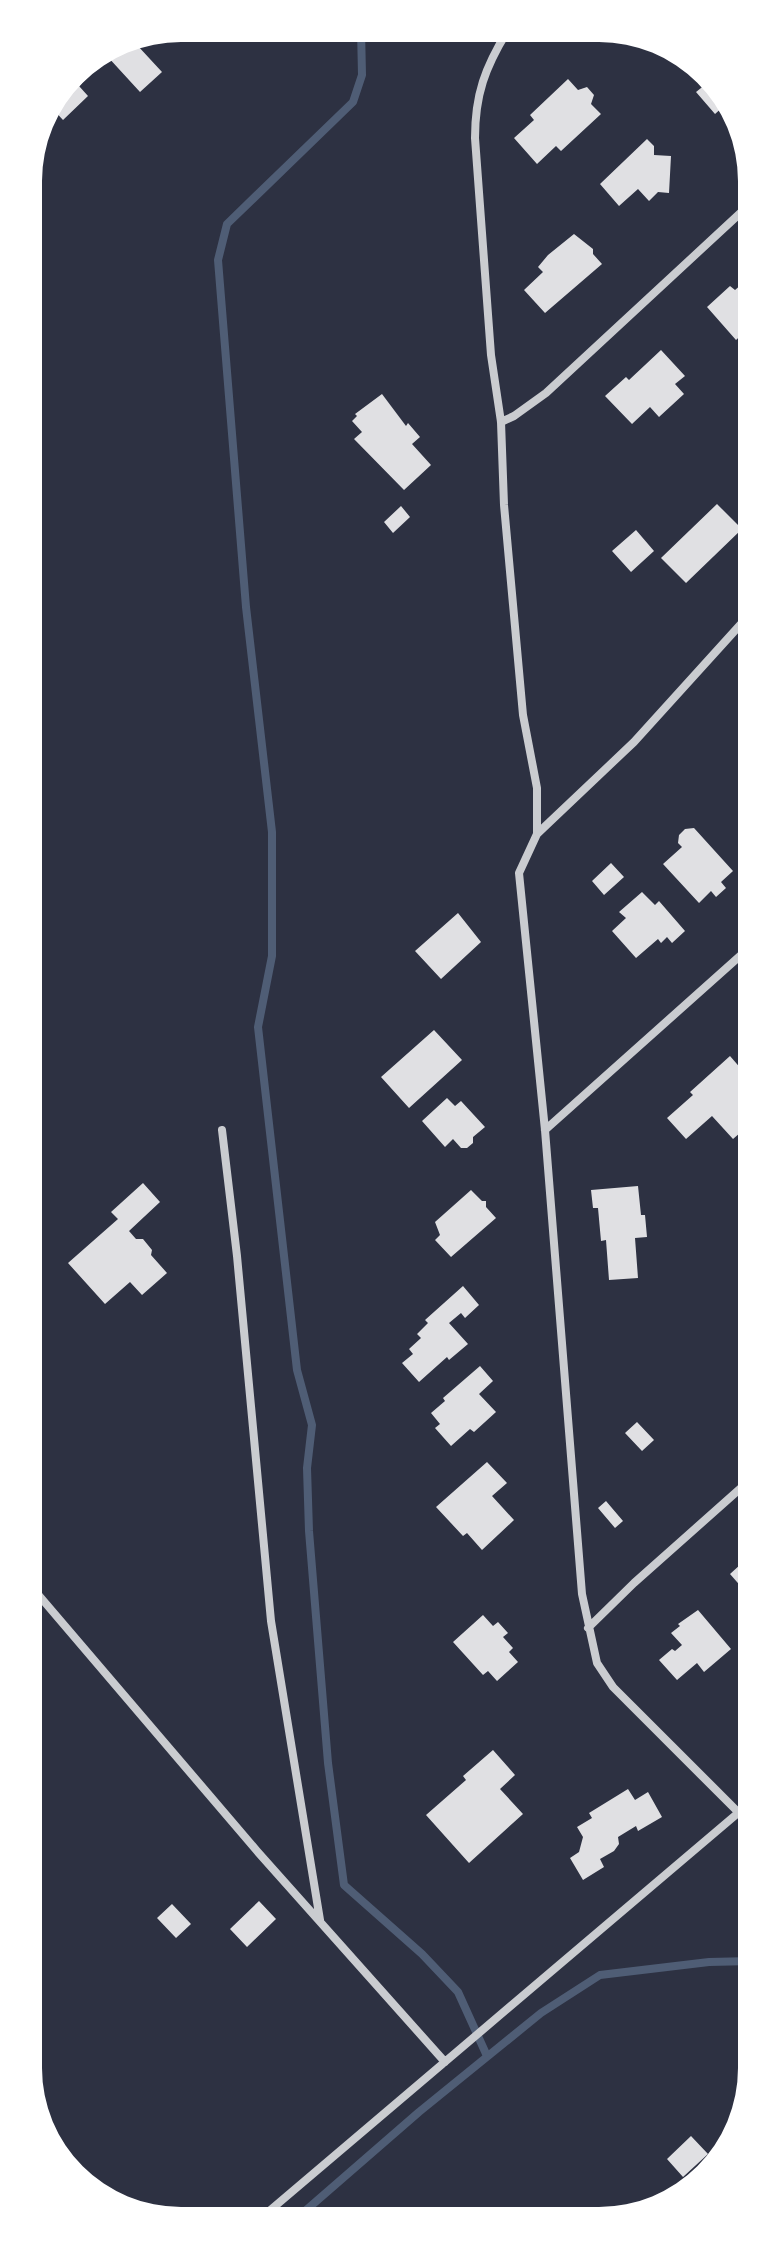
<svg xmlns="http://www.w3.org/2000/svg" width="780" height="2249" viewBox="0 0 780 2249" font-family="'Nunito Sans',sans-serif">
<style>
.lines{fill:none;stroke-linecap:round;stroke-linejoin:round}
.stream{stroke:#4f5d75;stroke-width:8}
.building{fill:#e0e0e3}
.minor{stroke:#caccd0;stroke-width:8}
</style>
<rect width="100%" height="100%" fill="#2d3142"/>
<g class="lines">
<!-- stream -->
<path class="stream" d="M 361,29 L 362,75 L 353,102 L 227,224 L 218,260 L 246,607 L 272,832 L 272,956 L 258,1027 L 297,1370 L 312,1425 L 307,1468 L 309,1531 L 328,1763 L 344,1885 L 422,1954 L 458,1992 L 487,2056
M 297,2218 L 419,2112 L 541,2013 L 600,1975 L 709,1962 L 752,1961"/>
</g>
<!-- building -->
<path class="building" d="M 137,45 L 162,72 L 140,92 L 107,56 Z
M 78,69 L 86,79 L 79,86 L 88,96 L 63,120 L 50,106 Z
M 568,79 L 578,90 L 587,87 L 594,95 L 591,104 L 601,114 L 561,151 L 556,146 L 537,164 L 514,138 L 534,120 L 530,115 Z
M 711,80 L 725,105 L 715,114 L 696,92 Z
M 647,139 L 654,146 L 654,155 L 671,156 L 669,193 L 658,192 L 649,201 L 638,189 L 619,206 L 600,184 Z
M 574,234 L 593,249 L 593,254 L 602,264 L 545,313 L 524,290 L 543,272 L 538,267 L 548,255 Z
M 749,278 L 749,328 L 736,340 L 707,307 L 730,286 L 735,290 Z
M 661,350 L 685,376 L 675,384 L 684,394 L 659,417 L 650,407 L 632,424 L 605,396 L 626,377 L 629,380 Z
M 382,394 L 406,426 L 408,423 L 420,437 L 412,444 L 431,465 L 404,490 L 354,439 L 362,432 L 352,421 L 357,416 L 355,414 Z
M 717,504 L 742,529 L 686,583 L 661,558 Z
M 401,506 L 410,517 L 393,533 L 384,522 Z
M 636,530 L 654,551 L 631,572 L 612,551 Z
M 694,828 L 733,871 L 721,882 L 726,888 L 716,897 L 711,891 L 699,903 L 663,864 L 682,847 L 678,843 L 679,835 L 685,829 Z
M 611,863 L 624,877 L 604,895 L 592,881 Z
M 642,892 L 655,905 L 659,901 L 685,931 L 672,943 L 667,937 L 661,943 L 658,939 L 636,958 L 612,931 L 626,918 L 619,912 Z
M 458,913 L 481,942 L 441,979 L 415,951 Z
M 434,1030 L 462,1060 L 409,1108 L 381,1077 Z
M 730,1056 L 743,1071 L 750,1070 L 750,1128 L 748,1126 L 733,1139 L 712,1116 L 686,1139 L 667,1118 L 693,1095 L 690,1092 Z
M 447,1098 L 455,1106 L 461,1101 L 485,1127 L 473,1137 L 473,1143 L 467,1148 L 461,1148 L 453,1139 L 445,1147 L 422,1121 Z
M 143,1183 L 160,1202 L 129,1231 L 136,1239 L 143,1239 L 152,1250 L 151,1255 L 167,1273 L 142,1295 L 130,1282 L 105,1304 L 68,1263 L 118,1219 L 111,1212 Z
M 638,1186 L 641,1215 L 645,1215 L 647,1237 L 635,1238 L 638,1278 L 609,1280 L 606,1240 L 601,1241 L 598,1208 L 593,1208 L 591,1190 Z
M 471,1190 L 482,1201 L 486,1201 L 486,1207 L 496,1218 L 451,1257 L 435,1240 L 440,1235 L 435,1222 Z
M 463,1286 L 479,1305 L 465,1318 L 461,1313 L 449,1323 L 468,1344 L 449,1360 L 447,1357 L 419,1382 L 402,1363 L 413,1354 L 409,1349 L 421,1338 L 417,1334 L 428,1323 L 425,1320 Z
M 480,1366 L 493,1381 L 479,1394 L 496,1412 L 474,1432 L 470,1429 L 451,1446 L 435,1428 L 440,1424 L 431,1413 L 445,1401 L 443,1398 Z
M 637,1422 L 654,1440 L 642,1451 L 625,1433 Z
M 487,1462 L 507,1483 L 492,1496 L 514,1520 L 482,1550 L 467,1533 L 463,1536 L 436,1507 Z
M 606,1501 L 623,1521 L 615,1528 L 598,1508 Z
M 751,1549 L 751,1598 L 730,1574 L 741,1564 L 738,1561 Z
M 698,1610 L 731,1649 L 704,1672 L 697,1663 L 677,1680 L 659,1660 L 672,1649 L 675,1651 L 682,1645 L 671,1633 L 680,1626 L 678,1624 Z
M 483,1615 L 493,1626 L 498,1622 L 508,1633 L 503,1637 L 513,1648 L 509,1652 L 518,1662 L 497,1681 L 488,1671 L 483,1675 L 453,1642 Z
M 493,1750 L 515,1775 L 500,1789 L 523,1814 L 469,1863 L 426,1815 L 466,1780 L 463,1776 Z
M 628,1789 L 635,1800 L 648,1792 L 662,1817 L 638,1831 L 636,1826 L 618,1837 L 619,1844 L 614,1851 L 600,1859 L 604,1867 L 583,1880 L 570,1858 L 579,1852 L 583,1837 L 577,1827 L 592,1818 L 589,1813 Z
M 259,1901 L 276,1919 L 247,1947 L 230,1929 Z
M 172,1904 L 191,1924 L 176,1938 L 157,1918 Z
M 691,2136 L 708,2154 L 683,2177 L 667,2159 Z"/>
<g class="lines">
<!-- minor -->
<path class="minor" d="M 508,30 C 485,67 475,95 475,138 L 491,355 L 501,422 L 504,505 L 523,715 L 537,788 L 537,834 L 519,873 L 545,1130 L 582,1594 L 597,1663 L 613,1687 L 738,1812
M 501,422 L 514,416 L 546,393 L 749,205
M 537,834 L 634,742 L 750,614
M 222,1130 L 237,1256 L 271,1621 L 320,1920
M 545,1130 L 750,947
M 30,1585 L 257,1851 L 445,2062
M 588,1628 L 634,1583 L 751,1479
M 261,2218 L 751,1802"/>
</g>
<!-- crop -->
<path d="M0 0H780V2249H0ZM181 42H599A139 139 0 0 1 738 181V2068A139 139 0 0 1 599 2207H181A139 139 0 0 1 42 2068V181A139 139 0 0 1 181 42Z" fill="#fff" fill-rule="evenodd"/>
</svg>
